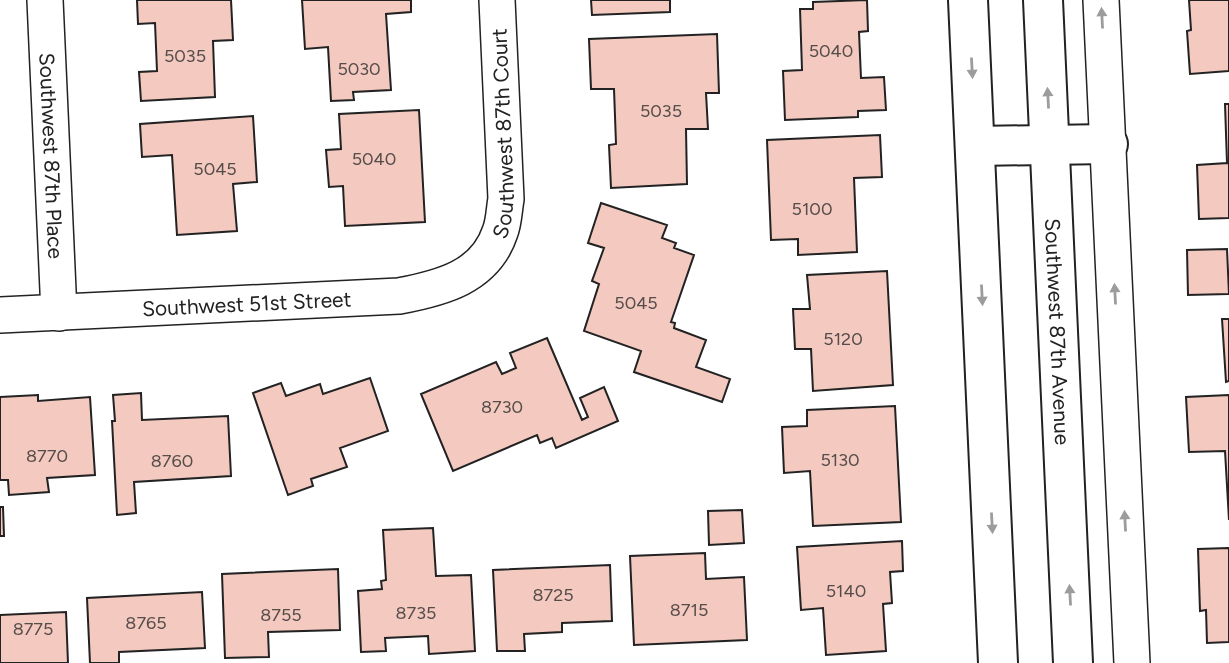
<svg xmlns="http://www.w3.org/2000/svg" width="1229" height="663" viewBox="0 0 1229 663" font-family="Figtree,sans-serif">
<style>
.building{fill:#f3c9c0;stroke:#222;stroke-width:2}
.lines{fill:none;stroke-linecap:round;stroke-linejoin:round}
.minor-casing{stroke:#222;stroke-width:38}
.secondary-casing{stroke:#222;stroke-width:42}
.minor{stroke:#fff;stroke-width:35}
.secondary{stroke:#fff;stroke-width:38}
.oneway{fill:#9c9c9c}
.labels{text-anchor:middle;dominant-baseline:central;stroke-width:5;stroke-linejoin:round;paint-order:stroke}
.number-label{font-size:18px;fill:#564c4a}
.street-label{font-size:21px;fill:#222;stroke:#fff}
</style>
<rect width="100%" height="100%" fill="#fff"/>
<!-- building -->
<path class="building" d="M 137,0 L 231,0 L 233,40 L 213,41 L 215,97 L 141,101 L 139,72 L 157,71 L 155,23 L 138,24 Z
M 302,0 L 411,0 L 411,12 L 386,14 L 391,90 L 353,92 L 354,100 L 331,101 L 328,47 L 305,49 Z
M 591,0 L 670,0 L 670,12 L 592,15 Z
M 867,0 L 868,31 L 859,32 L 861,78 L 884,77 L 886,110 L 858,111 L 858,117 L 785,120 L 783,71 L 802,70 L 800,9 L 813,9 L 813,2 Z
M 1189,0 L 1229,0 L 1229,71 L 1190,74 L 1187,31 L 1191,30 Z
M 717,34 L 719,93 L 706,93 L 708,129 L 686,129 L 687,184 L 611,188 L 609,145 L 616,144 L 614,89 L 591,89 L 589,39 Z
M 1225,104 L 1229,104 L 1229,218 L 1199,219 L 1197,165 L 1227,163 Z
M 419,110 L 425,222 L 345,226 L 343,186 L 329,187 L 326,150 L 341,149 L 339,114 Z
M 253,116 L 257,182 L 233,184 L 237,231 L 177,235 L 172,155 L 142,157 L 140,124 Z
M 880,135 L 882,177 L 854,178 L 857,252 L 798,255 L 798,239 L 771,240 L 767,140 Z
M 601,203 L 667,225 L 662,238 L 676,243 L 674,248 L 694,255 L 671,322 L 675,323 L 674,328 L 706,340 L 696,367 L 730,379 L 722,402 L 634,372 L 641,351 L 584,331 L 599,284 L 592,281 L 604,248 L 588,243 Z
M 1227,249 L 1229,294 L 1188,295 L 1187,250 Z
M 887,271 L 893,385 L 813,391 L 811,349 L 795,349 L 793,309 L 810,309 L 807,275 Z
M 1222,319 L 1229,319 L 1229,381 L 1226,382 Z
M 547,338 L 582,420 L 588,417 L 580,398 L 604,387 L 618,421 L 556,448 L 552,438 L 540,443 L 537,435 L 453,471 L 421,394 L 496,362 L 502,374 L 516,368 L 510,353 Z
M 370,378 L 388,431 L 340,448 L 347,467 L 311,479 L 313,486 L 288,495 L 253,393 L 281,383 L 286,396 L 320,384 L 323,394 Z
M 141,393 L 142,420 L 228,416 L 231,476 L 134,482 L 136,513 L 117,515 L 112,421 L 115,421 L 113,395 Z
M 38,395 L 38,401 L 90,397 L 95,475 L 47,478 L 49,492 L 9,495 L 8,480 L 0,480 L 0,397 Z
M 1229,395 L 1229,520 L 1225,451 L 1189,452 L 1186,397 Z
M 895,406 L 901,522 L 813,526 L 810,471 L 784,473 L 782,427 L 807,426 L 807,410 Z
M 0,507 L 3,507 L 4,536 L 0,536 Z
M 742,510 L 744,543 L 709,545 L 708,511 Z
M 433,528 L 436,576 L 471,575 L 475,651 L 429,654 L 428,636 L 385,638 L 386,651 L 361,652 L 358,591 L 382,589 L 381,581 L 386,580 L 383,530 Z
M 902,541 L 903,571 L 890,572 L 892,603 L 883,604 L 886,651 L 826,655 L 823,608 L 801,610 L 797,547 Z
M 1229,548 L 1229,642 L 1207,643 L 1206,610 L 1200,611 L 1198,549 Z
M 705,553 L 706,579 L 744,577 L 747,640 L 634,645 L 630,556 Z
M 610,565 L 612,621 L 562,623 L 562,632 L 524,634 L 525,651 L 497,651 L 493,570 Z
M 338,569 L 340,630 L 268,632 L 269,657 L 225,658 L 222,574 Z
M 202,592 L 205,648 L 119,652 L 119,663 L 90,663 L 87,598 Z
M 66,612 L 68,663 L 0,663 L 0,615 Z"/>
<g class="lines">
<!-- minor casing -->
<g class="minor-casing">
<g id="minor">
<path id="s1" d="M 45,0 L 59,313"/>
<path d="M 1101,0 L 1132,663"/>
<path id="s2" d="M 0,315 L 399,296 C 442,288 485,277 500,232 C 504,222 504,210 506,199 L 497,0"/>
</g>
</g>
<!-- secondary casing -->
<g class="secondary-casing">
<g id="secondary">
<path d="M 968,0 L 998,663"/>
<path id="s3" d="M 1043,0 L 1073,663"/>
<path d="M 975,146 L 1108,144"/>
</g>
</g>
<!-- minor -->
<use href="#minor" class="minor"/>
<!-- secondary -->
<use href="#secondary" class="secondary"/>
</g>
<!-- one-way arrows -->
<defs><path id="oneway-solid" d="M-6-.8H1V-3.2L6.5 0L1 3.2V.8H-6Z" transform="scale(1.75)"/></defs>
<g class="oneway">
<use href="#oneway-solid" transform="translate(1102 18) rotate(-93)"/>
<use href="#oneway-solid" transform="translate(972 68) rotate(87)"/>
<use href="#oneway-solid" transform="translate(1048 98) rotate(-93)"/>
<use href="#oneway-solid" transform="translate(1115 294) rotate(-93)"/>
<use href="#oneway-solid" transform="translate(982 295) rotate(87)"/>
<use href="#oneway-solid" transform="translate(1125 521) rotate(-93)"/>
<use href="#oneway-solid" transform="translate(992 523) rotate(87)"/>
<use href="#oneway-solid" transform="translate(1070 595) rotate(-93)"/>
</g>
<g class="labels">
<!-- number labels -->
<g class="number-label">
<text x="831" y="51">5040</text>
<text x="185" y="56">5035</text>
<text x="359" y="69">5030</text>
<text x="661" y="111">5035</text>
<text x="374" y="159">5040</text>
<text x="215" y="169">5045</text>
<text x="812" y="209">5100</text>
<text x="636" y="303">5045</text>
<text x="843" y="339">5120</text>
<text x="502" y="407">8730</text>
<text x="47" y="456">8770</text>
<text x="840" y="460">5130</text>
<text x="172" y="461">8760</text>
<text x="846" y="591">5140</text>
<text x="553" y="595">8725</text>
<text x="689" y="610">8715</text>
<text x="416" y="613">8735</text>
<text x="281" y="615">8755</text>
<text x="146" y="623">8765</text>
<text x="33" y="629">8775</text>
</g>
<!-- street labels -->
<g class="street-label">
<text stroke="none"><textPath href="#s2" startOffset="625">Southwest 87th Court</textPath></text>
<text stroke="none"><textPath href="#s1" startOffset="156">Southwest 87th Place</textPath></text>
<text stroke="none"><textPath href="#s2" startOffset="247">Southwest 51st Street</textPath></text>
<text stroke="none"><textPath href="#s3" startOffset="332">Southwest 87th Avenue</textPath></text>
</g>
</g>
</svg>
